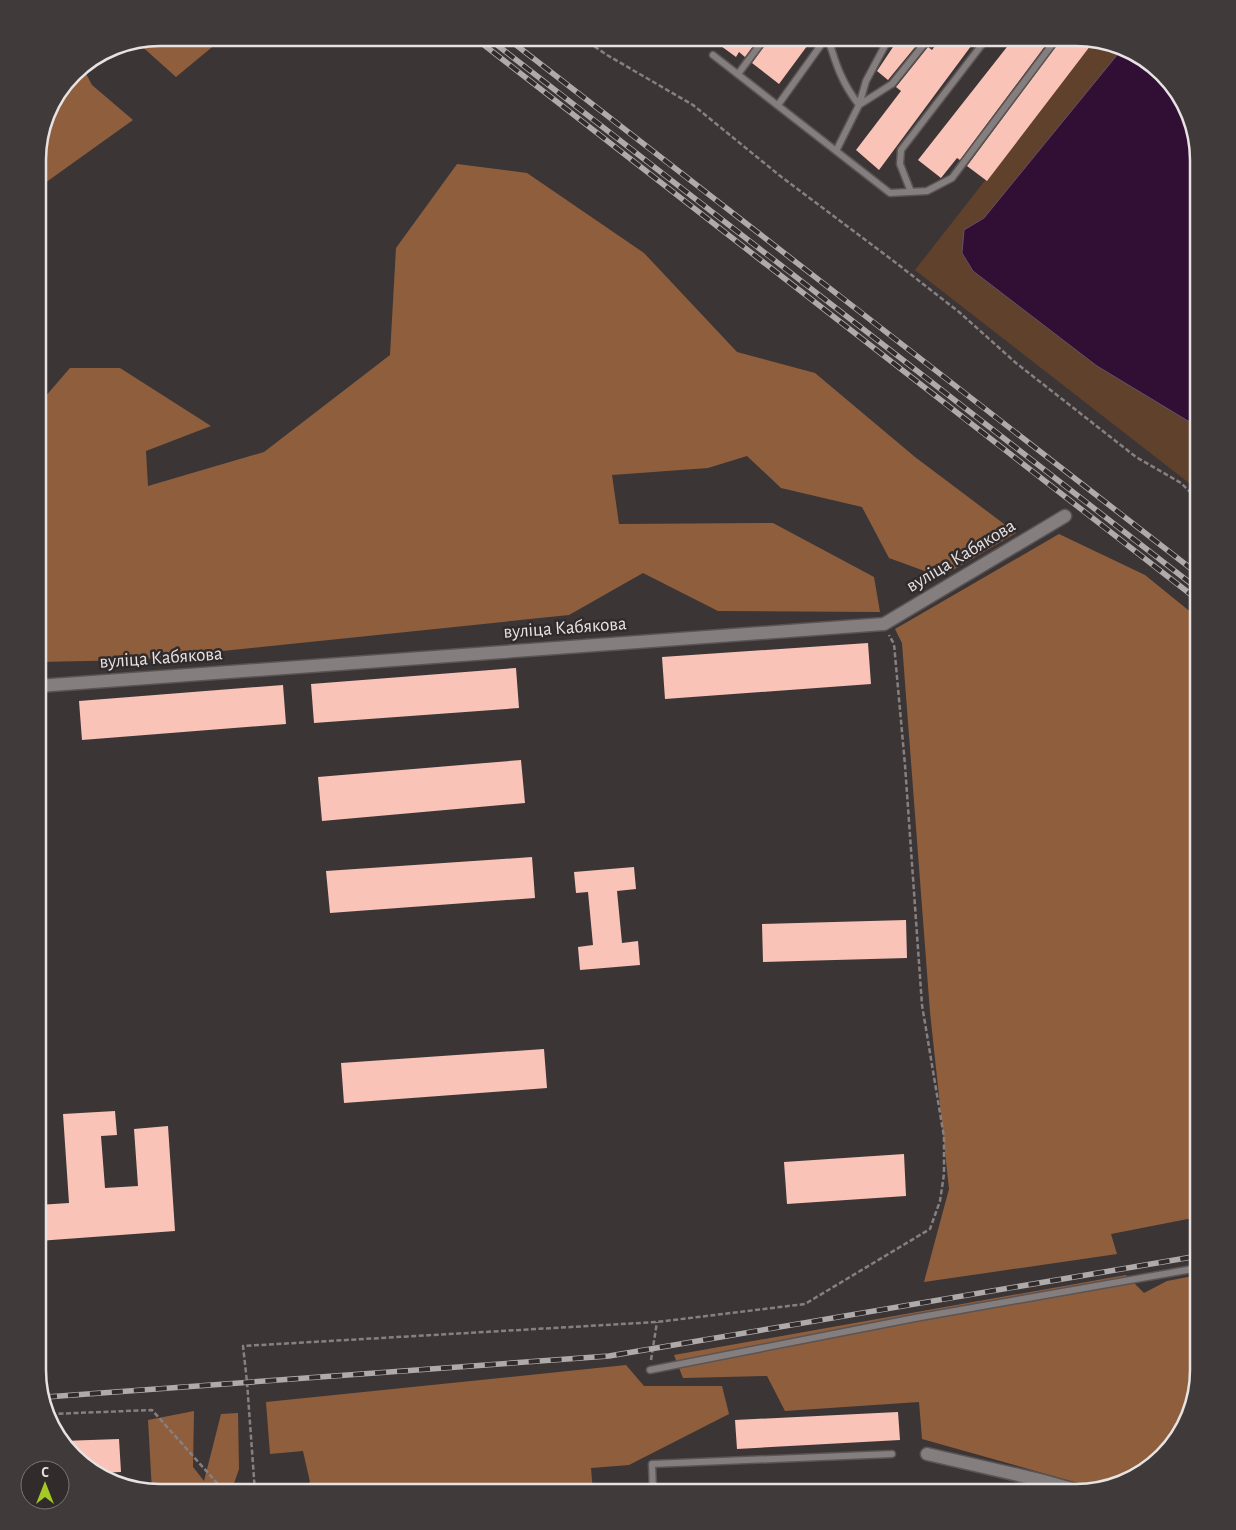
<svg xmlns="http://www.w3.org/2000/svg" width="1236" height="1530" viewBox="0 0 1236 1530" font-family="'Alegreya Sans',sans-serif">
<style>
.green{fill:#60412c}
.forest{fill:#8f5f3d}
.water{fill:#310e33;stroke:#684e68}
.building{fill:#f9c3b8}
.lines{fill:none;stroke-linecap:round;stroke-linejoin:round}
.service-casing{stroke:#5a5455;stroke-width:9}
.minor-casing{stroke:#5a5455;stroke-width:15}
.path{stroke:#868081;stroke-width:2.5;stroke-dasharray:5 2.5;stroke-linecap:butt}
.service{stroke:#857e7e;stroke-width:6}
.minor{stroke:#857e7e;stroke-width:12}
.rail-casing{stroke:#b0abab;stroke-width:5.5}
.rail{stroke:#312b2c;stroke-width:4;stroke-dasharray:11;stroke-linecap:butt}
.labels{text-anchor:middle;dominant-baseline:central;stroke-width:5;stroke-linejoin:round;paint-order:stroke}
.street-label{font-size:19px;fill:#e7e3e3;stroke:#312b2c}
.rim{fill:none;stroke:#e7e3e3;stroke-width:2.5}
</style>
<rect width="100%" height="100%" fill="#3c3536"/>
<!-- green -->
<path class="green" d="M 1094,41 L 1137,54 L 1178,92 L 1198,161 L 1198,490 L 915,270 Z"/>
<!-- forest -->
<path class="forest" d="M 161,38 L 223,38 L 176,77 L 137,42 Z
M 82,66 L 92,85 L 133,120 L 38,188 L 38,152 L 50,106 Z
M 457,164 L 527,173 L 644,253 L 737,352 L 815,373 L 915,457 L 1016,533 L 941,577 L 889,558 L 862,507 L 781,488 L 747,456 L 708,468 L 612,475 L 619,524 L 773,523 L 874,577 L 880,612 L 718,611 L 643,573 L 569,615 L 136,660 L 38,662 L 38,405 L 70,368 L 120,368 L 211,426 L 146,451 L 148,486 L 264,452 L 390,355 L 396,248 Z
M 1059,534 L 1145,575 L 1198,618 L 1198,1217 L 1111,1234 L 1117,1254 L 924,1282 L 949,1189 L 930,1012 L 902,643 L 895,629 Z
M 1126,1275 L 1144,1293 L 1167,1281 L 1198,1275 L 1198,1370 L 1186,1424 L 1144,1472 L 1092,1487 L 922,1439 L 919,1402 L 785,1411 L 767,1376 L 683,1378 L 674,1355 Z
M 626,1365 L 644,1386 L 722,1386 L 729,1414 L 629,1465 L 591,1468 L 593,1492 L 298,1492 L 310,1482 L 303,1451 L 270,1454 L 266,1402 Z
M 194,1411 L 193,1467 L 204,1481 L 221,1414 L 238,1413 L 239,1469 L 231,1492 L 160,1492 L 152,1491 L 148,1420 Z"/>
<!-- water -->
<path class="water" d="M 1122,49 L 1137,54 L 1178,92 L 1198,161 L 1198,427 L 1097,366 L 973,271 L 962,253 L 964,230 L 984,218 Z"/>
<!-- building -->
<path class="building" d="M 710,38 L 759,38 L 745,57 L 739,52 L 736,57 Z
M 770,38 L 813,38 L 779,84 L 752,63 Z
M 899,38 L 915,38 L 920,41 L 888,80 L 877,71 Z
M 941,38 L 977,38 L 879,170 L 856,150 L 901,91 L 896,87 L 928,47 L 932,50 Z
M 1014,38 L 1051,38 L 960,160 L 957,158 L 941,178 L 918,160 Z
M 1062,38 L 1083,38 L 1094,41 L 987,181 L 967,166 Z
M 868,643 L 871,684 L 665,699 L 662,657 Z
M 516,668 L 519,708 L 314,723 L 311,684 Z
M 283,685 L 286,724 L 82,740 L 79,701 Z
M 521,760 L 525,803 L 322,821 L 318,777 Z
M 532,857 L 535,898 L 330,913 L 326,871 Z
M 634,867 L 636,889 L 617,891 L 622,943 L 638,941 L 640,965 L 580,970 L 578,947 L 593,945 L 588,892 L 576,893 L 574,872 Z
M 906,920 L 907,958 L 763,962 L 762,924 Z
M 544,1049 L 547,1088 L 344,1103 L 341,1063 Z
M 115,1111 L 117,1135 L 101,1136 L 105,1188 L 138,1186 L 134,1129 L 168,1126 L 175,1231 L 38,1241 L 38,1205 L 69,1203 L 63,1114 Z
M 904,1154 L 906,1196 L 787,1204 L 784,1162 Z
M 898,1412 L 900,1440 L 737,1449 L 735,1420 Z
M 119,1439 L 121,1472 L 98,1473 L 62,1441 Z"/>
<g class="lines">
<!-- service casing -->
<g class="service-casing">
<path id="service" d="M 828,38 C 836,65 842,83 859,105 L 892,84 L 929,38
M 713,55 L 890,193 L 927,191 L 952,178 L 1057,38
M 738,74 L 765,38
M 778,105 L 826,38
M 836,151 L 859,105 L 866,81 L 889,38
M 911,192 L 900,164 L 901,150 L 987,38
M 650,1370 L 915,1318 L 1198,1268
M 653,1492 L 652,1464 L 892,1454"/>
</g>
<!-- minor casing -->
<g class="minor-casing">
<path id="minor" d="M 38,686 L 884,624 L 1065,516
M 927,1454 L 1040,1480 L 1079,1491"/>
</g>
<!-- path -->
<path class="path" d="M 582,38 L 607,55 L 693,105 L 779,175 L 891,259 L 959,312 L 1016,363 L 1136,457 L 1181,483 L 1198,500
M 651,1360 L 657,1322
M 51,1414 L 152,1410 L 225,1492
M 255,1492 L 247,1382 L 243,1346 L 657,1322 L 805,1304 L 930,1229 L 940,1201 L 944,1174 L 944,1137 L 922,1005 L 905,765 L 894,644 L 889,635"/>
<!-- service -->
<use href="#service" class="service"/>
<!-- minor -->
<use href="#minor" class="minor"/>
<!-- rail casing -->
<g class="rail-casing">
<path id="rail" d="M 475,38 L 1198,600
M 488,38 L 1198,589
M 507,38 L 1198,574
M 46,1397 L 609,1356 L 1198,1256"/>
</g>
<!-- rail -->
<use href="#rail" class="rail"/>
</g>
<g class="labels">
<!-- street labels -->
<g class="street-label">
<text transform="translate(961 556) rotate(-31)">вуліца Кабякова</text>
<text transform="translate(565 628) rotate(-4)">вуліца Кабякова</text>
<text transform="translate(161 658) rotate(-4)">вуліца Кабякова</text>
</g>
</g>
<!-- crop -->
<path d="M0 0H1236V1530H0ZM160 46H1076A114 114 0 0 1 1190 160V1370A114 114 0 0 1 1076 1484H160A114 114 0 0 1 46 1370V160A114 114 0 0 1 160 46Z" fill="#403a3b" fill-rule="evenodd"/>
<path class="rim" d="M160 46H1076A114 114 0 0 1 1190 160V1370A114 114 0 0 1 1076 1484H160A114 114 0 0 1 46 1370V160A114 114 0 0 1 160 46Z"/>
<!-- north arrow -->
<g transform="translate(45 1485)"><circle r="24" fill="#312b2c" stroke="#7a7575"/>
<path d="M0-4L9 19L0 12L-9 19Z" fill="#a4c824"/>
<text y="-8" font-size="14" font-weight="bold" text-anchor="middle" fill="#e7e3e3">С</text>
</g>
</svg>
